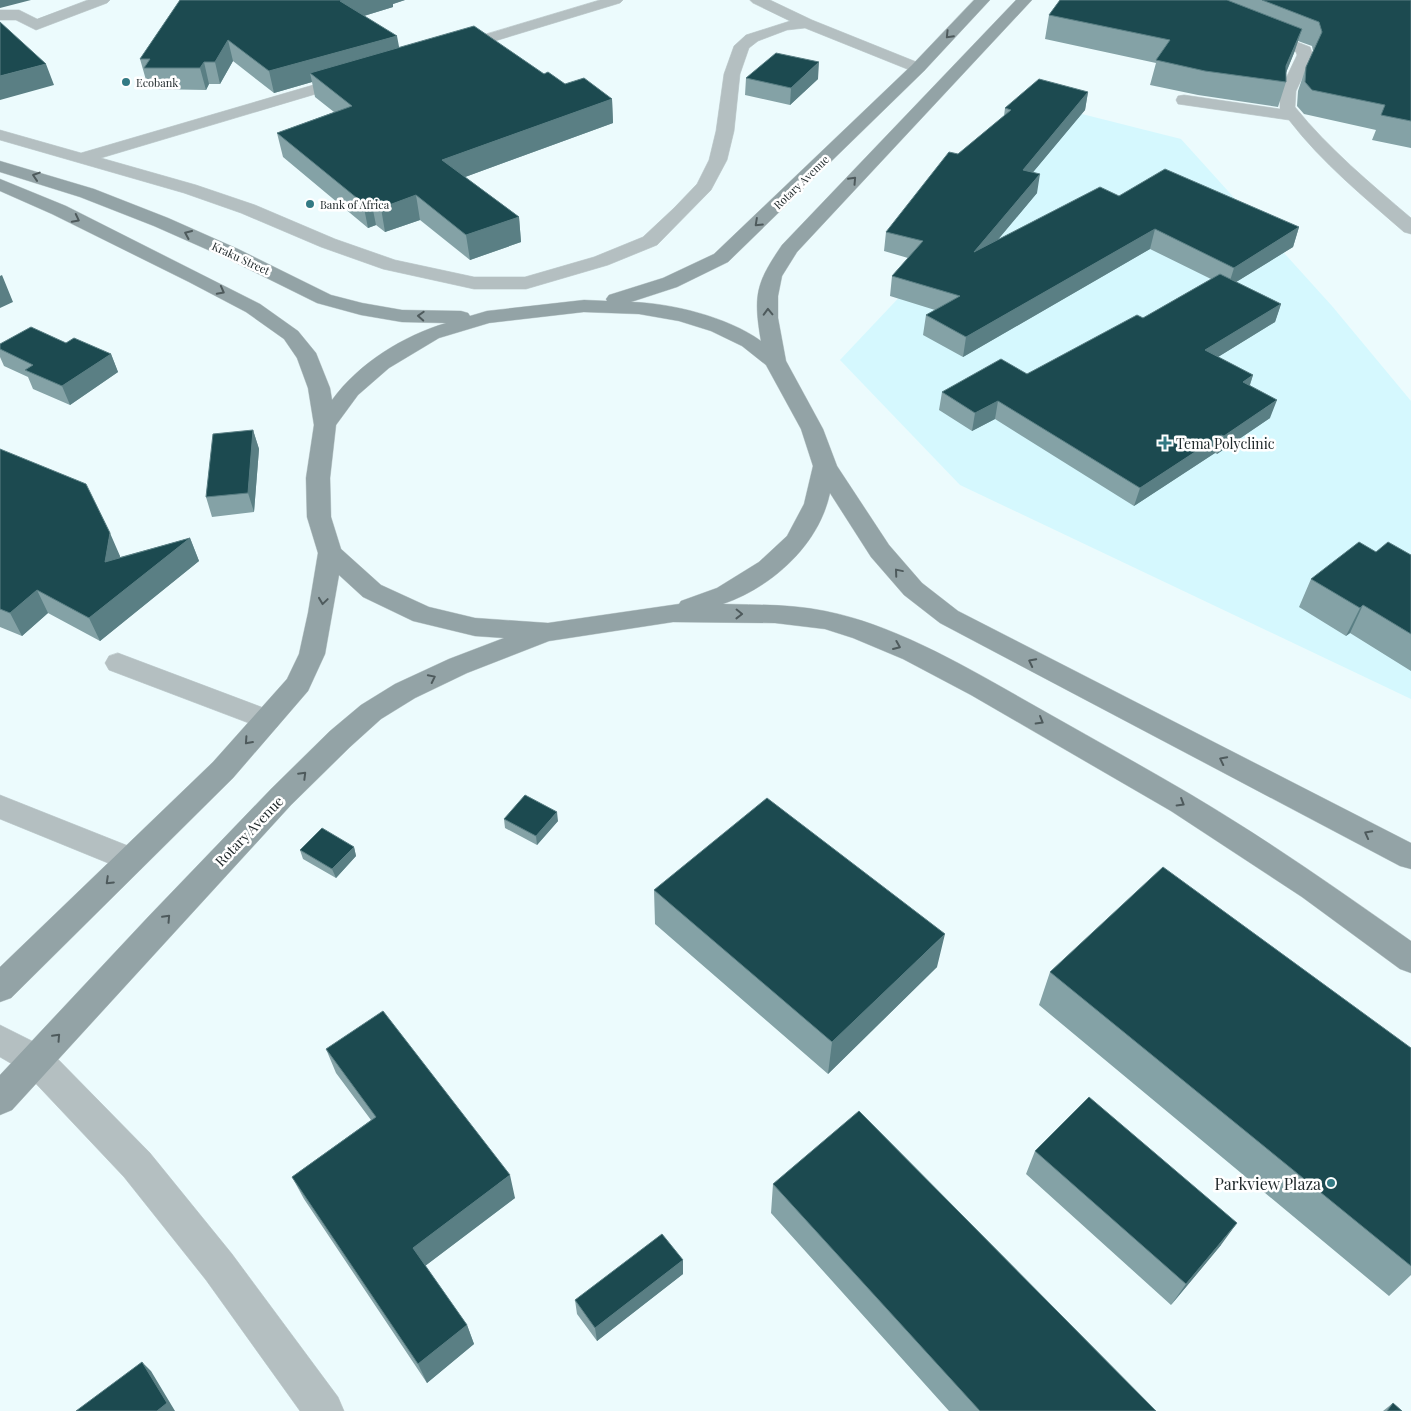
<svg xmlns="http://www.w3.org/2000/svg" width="1411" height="1411" viewBox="0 0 1411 1411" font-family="'Playfair Display',serif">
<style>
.built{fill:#d5f8fe}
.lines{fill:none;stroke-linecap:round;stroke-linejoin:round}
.minor-casing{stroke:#c7d5d7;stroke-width:1}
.secondary-casing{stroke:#c7d5d7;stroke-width:1}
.minor{fill:#b4bfc1;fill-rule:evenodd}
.secondary{fill:#93a3a6;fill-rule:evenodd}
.wall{fill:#84a2a6}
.shaded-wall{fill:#5a7f84}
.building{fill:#1c4a50;stroke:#5a7f84}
.oneway{stroke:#4e5a5c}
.poi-dot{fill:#337a84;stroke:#fff;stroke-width:2}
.labels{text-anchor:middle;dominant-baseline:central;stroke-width:5;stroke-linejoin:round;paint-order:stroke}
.far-poi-label{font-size:11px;fill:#20292b;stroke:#fff;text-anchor:start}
.far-street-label{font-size:11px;fill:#20292b;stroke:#fff}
.poi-label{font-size:14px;fill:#20292b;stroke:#fff;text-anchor:start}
.street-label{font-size:14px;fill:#20292b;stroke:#fff}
.near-poi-label{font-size:16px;fill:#20292b;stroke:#fff;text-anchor:end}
</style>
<rect width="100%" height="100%" fill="#ecfbfd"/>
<!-- built -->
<path class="built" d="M 1074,112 L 1181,139 L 1332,306 L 1411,401 L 1411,699 L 960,485 L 840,360 Z"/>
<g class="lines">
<!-- minor casing -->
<g class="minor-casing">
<path id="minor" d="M 88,0 L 110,0 L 107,3 L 36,30 L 16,20 L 0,20 L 0,10 L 19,10 L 37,19 Z
M 600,0 L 623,0 L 620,3 L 462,51 L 450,51 L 448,48 L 450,45 Z
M 750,0 L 770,0 L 812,20 L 924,65 L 926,68 L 924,71 L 912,71 L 805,28 L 787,30 L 758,41 L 749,48 L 740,74 L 734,131 L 727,160 L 711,190 L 657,245 L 608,265 L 526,289 L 474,289 L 383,269 L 321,247 L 241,213 L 184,193 L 0,140 L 0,130 L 81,153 L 344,76 L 356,76 L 358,79 L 356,82 L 101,158 L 196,185 L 255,205 L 335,239 L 395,260 L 474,277 L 525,277 L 594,257 L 643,237 L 674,208 L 697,184 L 709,160 L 716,131 L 724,74 L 734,46 L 746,35 L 790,21 L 753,3 Z
M 1190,0 L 1207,0 L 1219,11 L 1310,47 L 1313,55 L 1296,91 L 1295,107 C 1329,149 1370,183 1411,218 L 1411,234 L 1404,232 C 1364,197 1322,163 1289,120 L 1178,104 L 1176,100 L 1178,96 L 1184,95 L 1280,109 L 1280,91 L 1297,55 L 1296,52 L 1287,47 L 1209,17 Z
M 118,653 L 277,713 L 281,720 L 277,727 L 267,730 L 109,670 L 105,663 L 109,656 Z
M 0,795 L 141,851 L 145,860 L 141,869 L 130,872 L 0,819 Z
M 0,1025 L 48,1049 L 150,1153 L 232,1254 L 338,1397 L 344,1411 L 300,1411 L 206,1280 L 124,1177 L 24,1071 L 0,1057 Z"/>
</g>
<!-- secondary casing -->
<g class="secondary-casing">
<path id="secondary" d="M 974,0 L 990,0 L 924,71 L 728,262 L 677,287 L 631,302 C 671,303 728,317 761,341 C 753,295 756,283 782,245 L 1016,0 L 1032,0 L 797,252 L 782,276 L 778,296 L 778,318 L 786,361 L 823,429 L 837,466 L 889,545 L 922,583 L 958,611 L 1411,843 L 1411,869 L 1400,866 L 940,623 L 904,595 L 871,557 L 830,493 C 819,545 772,587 723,604 C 757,605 791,604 825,611 C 902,626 983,677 1051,715 C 1097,741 1144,767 1190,794 C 1266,839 1339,890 1411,941 L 1411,973 L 1400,969 L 1302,897 L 1171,811 L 971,695 L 903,659 L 853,638 L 825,629 L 775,623 L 673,622 L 549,641 L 467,673 L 415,698 L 381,719 L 350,747 L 291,805 L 12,1110 L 0,1115 L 0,1075 L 148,917 L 271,789 L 330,731 L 361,705 L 395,684 L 449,659 L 504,638 L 475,636 L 413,621 L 363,597 L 339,575 L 325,654 L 308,691 L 233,778 L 11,998 L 0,1002 L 0,967 L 213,762 L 287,679 L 299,654 L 308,613 L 318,553 L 307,517 L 306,478 L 314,425 L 308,388 L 297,358 L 284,339 L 246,312 L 189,282 L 52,214 L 0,191 L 0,179 L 66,206 L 260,304 L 298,331 L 316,353 L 330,388 L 332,400 C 359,363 403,336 446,323 L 402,322 L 361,315 L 317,303 L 224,257 L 154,226 L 80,197 L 0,172 L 0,161 L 94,189 L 168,218 L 238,249 L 331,295 L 362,303 L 402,310 L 461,311 L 468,313 L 470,316 L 487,311 L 584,300 L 607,301 L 606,299 L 609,295 L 663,278 L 714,254 L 912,65 ZM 584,312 L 639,314 L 679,321 L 711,331 L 742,346 L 766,365 L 801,429 L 813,466 L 804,504 L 787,536 L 759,562 L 717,588 L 681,601 L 679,604 L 548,623 L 475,618 L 429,607 L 381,585 L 341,549 L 331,517 L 330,478 L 336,425 L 358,395 L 389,368 L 439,338 L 489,323 Z"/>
</g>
<!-- minor -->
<use href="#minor" class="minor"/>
<!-- secondary -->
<use href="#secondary" class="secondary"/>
</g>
<!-- wall -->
<path class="wall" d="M 180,0 L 405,0 L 393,4 L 393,7 L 364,16 L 399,48 L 544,74 L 565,84 L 612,99 L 613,123 L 465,177 L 519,217 L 521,242 L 470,260 L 420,220 L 385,232 L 376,225 L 368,228 L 283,157 L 277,133 L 334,112 L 315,97 L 312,82 L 274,93 L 233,61 L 220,84 L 209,84 L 206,90 L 151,89 L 148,80 L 146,80 L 140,59 Z
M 1060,0 L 1411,0 L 1411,148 L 1372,140 L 1376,130 L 1304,114 L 1297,106 L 1298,91 L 1306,67 L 1313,51 L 1312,46 L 1298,41 L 1294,53 L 1286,73 L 1286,82 L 1278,107 L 1198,95 L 1150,85 L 1156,63 L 1045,39 L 1049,15 Z
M 746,78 L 818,79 L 790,105 L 745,95 Z
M 1088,92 L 1085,110 L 1033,172 L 1037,193 L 997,240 L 1119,196 L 1299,227 L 1293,247 L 1236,282 L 1281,304 L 1275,322 L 1218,357 L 1253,375 L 1250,385 L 1270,418 L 1217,454 L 1215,453 L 1134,506 L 995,419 L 972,431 L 939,410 L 942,392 L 1027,374 L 1143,318 L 1211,279 L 1150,249 L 963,357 L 923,335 L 926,315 L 935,310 L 890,296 L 892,276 L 908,258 L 884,251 L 886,232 L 958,154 L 1004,116 L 1005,108 Z
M 66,343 L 111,354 L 118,372 L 70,405 L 33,389 L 28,377 L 4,366 L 0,357 L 0,344 Z
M 253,430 L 259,449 L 254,512 L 212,517 L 206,497 Z
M 0,449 L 120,556 L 120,557 L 190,538 L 199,561 L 100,641 L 48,613 L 22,636 L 0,627 Z
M 1376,552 L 1411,555 L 1411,671 L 1350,633 L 1346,636 L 1299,607 L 1311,579 Z
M 504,819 L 558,821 L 537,845 L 505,828 Z
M 354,847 L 356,856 L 336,878 L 303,859 L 300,850 Z
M 654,890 L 937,967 L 828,1074 L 655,924 Z
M 1050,972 L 1411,1048 L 1411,1275 L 1389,1296 L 1039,1005 Z
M 326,1049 L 515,1198 L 425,1266 L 467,1325 L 474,1344 L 427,1383 L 304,1199 L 292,1177 L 371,1120 L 336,1073 Z
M 1035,1151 L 1221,1245 L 1171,1305 L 1026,1174 Z
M 773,1184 L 1156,1411 L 949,1411 L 771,1213 Z
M 683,1260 L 683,1274 L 597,1341 L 577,1314 L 575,1300 Z
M 1393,1403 L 1402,1411 L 1383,1411 Z"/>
<!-- shaded-wall -->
<path class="shaded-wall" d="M 0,0 L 31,0 L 0,8 Z
M 343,0 L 405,0 L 393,4 L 393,7 L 344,22 L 340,1 Z
M 1302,29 L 1294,53 L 1282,82 L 1286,66 Z
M 397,36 L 401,57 L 310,73 L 312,82 L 274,93 L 269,71 Z
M 228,40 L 233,61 L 220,84 L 215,62 Z
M 204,62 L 209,84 L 206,90 L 200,68 Z
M 819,62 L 818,79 L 790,105 L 791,88 Z
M 46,64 L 54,85 L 0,100 L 0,76 Z
M 1088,92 L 1085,110 L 1019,189 L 1023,170 Z
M 612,99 L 613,123 L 446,184 L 442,160 Z
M 1040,174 L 1037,193 L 971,272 L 974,252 Z
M 416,195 L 420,220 L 385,232 L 381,208 Z
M 371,200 L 376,225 L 368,228 L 363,203 Z
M 519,217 L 521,242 L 470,260 L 466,235 Z
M 1299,227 L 1293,247 L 1228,287 L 1234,268 Z
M 1155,229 L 1150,249 L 963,357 L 966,337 Z
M 2,275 L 13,302 L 0,308 L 0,276 Z
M 1281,304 L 1275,322 L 1200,368 L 1205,350 Z
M 111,354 L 118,372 L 70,405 L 62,386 Z
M 1253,375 L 1247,393 L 1243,382 Z
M 1277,400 L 1270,418 L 1217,454 L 1224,436 Z
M 998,401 L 995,419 L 972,431 L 975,413 Z
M 253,430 L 259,449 L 254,512 L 248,493 Z
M 1221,435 L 1215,453 L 1134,506 L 1140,488 Z
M 110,533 L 120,556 L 114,585 L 105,562 Z
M 190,538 L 199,561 L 100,641 L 89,618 Z
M 37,590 L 48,613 L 22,636 L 10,613 Z
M 1363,605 L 1350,633 L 1346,636 L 1360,608 Z
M 557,812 L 558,821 L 537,845 L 536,836 Z
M 354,847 L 356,856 L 336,878 L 332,869 Z
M 945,934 L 937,967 L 828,1074 L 832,1042 Z
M 510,1175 L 515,1198 L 421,1269 L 413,1248 Z
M 1237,1223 L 1221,1245 L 1171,1305 L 1186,1284 Z
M 683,1260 L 683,1274 L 597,1341 L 595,1328 Z
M 467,1325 L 474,1344 L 427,1383 L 418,1364 Z
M 142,1362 L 151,1371 L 175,1411 L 157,1411 Z"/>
<!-- building -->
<path class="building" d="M 180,0 L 343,0 L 340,1 L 397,36 L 269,71 L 228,40 L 215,62 L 204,62 L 200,68 L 144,68 L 150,59 L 140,59 Z
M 1060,0 L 1227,0 L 1302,29 L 1286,66 L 1286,82 L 1205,71 L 1156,60 L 1170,40 L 1049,15 Z
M 1262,0 L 1411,0 L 1411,121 L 1381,115 L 1385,105 L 1312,90 L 1305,82 L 1306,67 L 1322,32 L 1319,22 Z
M 0,22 L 46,64 L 0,76 Z
M 474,26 L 544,74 L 548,72 L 565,84 L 584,78 L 612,99 L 442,160 L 519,217 L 466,235 L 416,195 L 381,208 L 371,200 L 363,203 L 277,133 L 352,106 L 310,73 Z
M 776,53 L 819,62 L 791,88 L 746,78 Z
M 1039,79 L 1088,92 L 1023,170 L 1040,174 L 974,252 L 1100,187 L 1119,196 L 1165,169 L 1299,227 L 1234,268 L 1155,229 L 966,337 L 926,315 L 960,296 L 892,276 L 923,241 L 886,232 L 949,152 L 958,154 L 1011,110 L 1005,108 Z
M 1220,274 L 1281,304 L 1205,350 L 1253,375 L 1243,382 L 1277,400 L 1224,436 L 1221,435 L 1140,488 L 998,401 L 975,413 L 942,392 L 1001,359 L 1027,374 L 1137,315 L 1143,318 Z
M 31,327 L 66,343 L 74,338 L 111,354 L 62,386 L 25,370 L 33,365 L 0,349 L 0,344 Z
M 253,430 L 248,493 L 206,497 L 213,434 Z
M 0,449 L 86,484 L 110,533 L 105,562 L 190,538 L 89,618 L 37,590 L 10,613 L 0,609 Z
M 1359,542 L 1376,552 L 1388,542 L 1411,555 L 1411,634 L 1363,605 L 1360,608 L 1311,579 Z
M 525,795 L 557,812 L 536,836 L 504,819 Z
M 767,798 L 945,934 L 832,1042 L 654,890 Z
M 322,828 L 354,847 L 332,869 L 300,850 Z
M 1163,867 L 1411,1048 L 1411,1266 L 1050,972 Z
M 383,1011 L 510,1175 L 413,1248 L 467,1325 L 418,1364 L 292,1177 L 376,1117 L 326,1049 Z
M 1089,1097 L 1237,1223 L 1186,1284 L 1035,1151 Z
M 859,1111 L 1156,1411 L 980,1411 L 773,1184 Z
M 662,1234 L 683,1260 L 595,1328 L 575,1300 Z
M 142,1362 L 167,1403 L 157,1411 L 76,1411 Z
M 1393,1403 L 1402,1411 L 1387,1411 Z"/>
<!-- one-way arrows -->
<defs><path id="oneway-chevron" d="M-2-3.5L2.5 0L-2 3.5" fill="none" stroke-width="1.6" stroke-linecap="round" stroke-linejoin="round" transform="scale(1.25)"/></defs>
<g class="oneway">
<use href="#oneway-chevron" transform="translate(949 35) rotate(134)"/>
<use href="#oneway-chevron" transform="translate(36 176) rotate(-162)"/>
<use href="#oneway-chevron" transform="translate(853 180) rotate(-47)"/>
<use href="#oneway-chevron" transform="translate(76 219) rotate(27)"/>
<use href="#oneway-chevron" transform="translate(758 223) rotate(137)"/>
<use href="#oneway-chevron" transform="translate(188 234) rotate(-156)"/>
<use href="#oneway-chevron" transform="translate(221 291) rotate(28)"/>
<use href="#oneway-chevron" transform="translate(768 312) rotate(-92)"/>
<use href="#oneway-chevron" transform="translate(421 316) rotate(-177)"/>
<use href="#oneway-chevron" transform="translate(898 572) rotate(-130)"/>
<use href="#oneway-chevron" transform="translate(323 601) rotate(98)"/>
<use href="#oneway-chevron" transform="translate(739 614) rotate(1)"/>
<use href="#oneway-chevron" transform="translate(897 646) rotate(23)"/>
<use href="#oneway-chevron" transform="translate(1032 662) rotate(-153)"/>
<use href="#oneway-chevron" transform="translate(432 678) rotate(-26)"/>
<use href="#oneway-chevron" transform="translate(1040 721) rotate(30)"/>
<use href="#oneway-chevron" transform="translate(248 741) rotate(132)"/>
<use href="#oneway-chevron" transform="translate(1223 760) rotate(-153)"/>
<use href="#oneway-chevron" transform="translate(303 775) rotate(-45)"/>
<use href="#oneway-chevron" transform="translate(1181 803) rotate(31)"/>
<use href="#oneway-chevron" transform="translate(1368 834) rotate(-152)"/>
<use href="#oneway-chevron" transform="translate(109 881) rotate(136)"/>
<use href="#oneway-chevron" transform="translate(167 918) rotate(-47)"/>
<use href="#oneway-chevron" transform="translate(57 1037) rotate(-47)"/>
</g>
<!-- markers -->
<g class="poi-dot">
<circle cx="126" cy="82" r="5"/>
<circle cx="310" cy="204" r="5"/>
<path d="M1162.5 435.5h5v5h5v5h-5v5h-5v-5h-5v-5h5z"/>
<circle cx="1331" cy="1183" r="5"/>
</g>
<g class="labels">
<!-- far-poi labels -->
<g class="far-poi-label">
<text x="136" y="82">Ecobank</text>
<text x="320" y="204">Bank of Africa</text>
</g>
<!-- far-street labels -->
<g class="far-street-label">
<text transform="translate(801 182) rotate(-44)">Rotary Avenue</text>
<text transform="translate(241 258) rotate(25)">Kraku Street</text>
</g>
<!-- poi labels -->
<g class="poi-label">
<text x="1176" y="443">Tema Polyclinic</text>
</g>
<!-- street labels -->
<g class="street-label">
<text transform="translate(249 831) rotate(-46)">Rotary Avenue</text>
</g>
<!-- near-poi labels -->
<g class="near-poi-label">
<text x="1321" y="1183">Parkview Plaza</text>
</g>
</g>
</svg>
